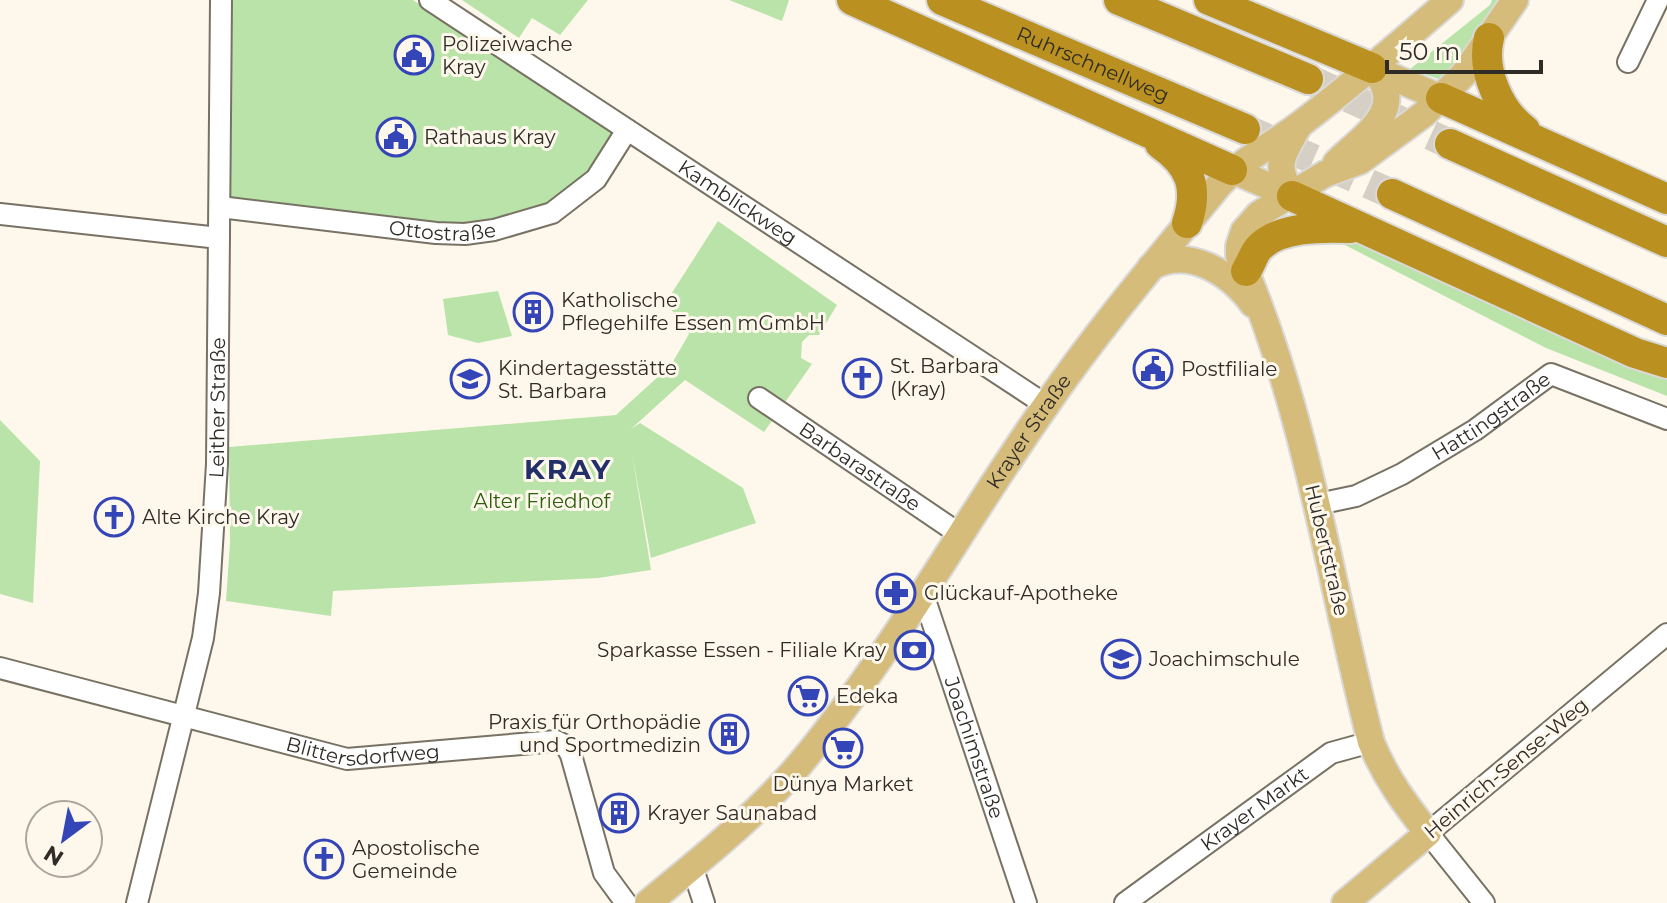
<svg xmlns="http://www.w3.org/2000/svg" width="1667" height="903" viewBox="0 0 1667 903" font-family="Montserrat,sans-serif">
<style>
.green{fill:#b9e3a9}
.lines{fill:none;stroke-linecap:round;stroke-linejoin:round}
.highway-tunnel{stroke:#d5cfc5;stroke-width:30;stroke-dasharray:30 15;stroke-linecap:butt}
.minor-casing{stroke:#787264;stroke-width:24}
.major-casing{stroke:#dad9d8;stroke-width:30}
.highway-casing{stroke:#dad9d8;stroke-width:34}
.minor{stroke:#fff;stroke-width:20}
.major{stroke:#d6bc7a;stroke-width:26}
.highway{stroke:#ba9021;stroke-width:30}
.labels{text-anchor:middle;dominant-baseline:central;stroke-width:6;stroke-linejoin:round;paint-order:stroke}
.poi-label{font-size:20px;fill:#2f2c27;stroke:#fef8ec;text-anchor:start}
.street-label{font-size:20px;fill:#2f2c27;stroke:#fef8ec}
.park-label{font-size:20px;fill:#2b5f0c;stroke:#fef8ec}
.district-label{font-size:28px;font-weight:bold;letter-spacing:2px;fill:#232f68;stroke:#fef8ec}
</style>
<rect width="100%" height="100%" fill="#fef8ec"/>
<!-- green -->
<path class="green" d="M 226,0 L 413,0 L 616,131 L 590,173 L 550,207 L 465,229 L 224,199 Z
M 462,0 L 588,0 L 560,35 L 532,18 L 519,38 Z
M 729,0 L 789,0 L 782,21 Z
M 1492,0 L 1501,0 L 1444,81 L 1410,69 L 1490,5 Z
M 718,221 L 837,305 L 819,335 L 809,335 L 802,342 L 801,358 L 812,364 L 764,432 L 685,380 L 631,429 L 640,423 L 743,488 L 756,523 L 651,558 L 632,453 L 651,570 L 598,578 L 333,591 L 331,616 L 226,601 L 230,543 L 229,447 L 616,415 L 671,365 L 689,334 L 666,302 Z
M 1362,240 L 1667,373 L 1667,396 L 1546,348 L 1339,242 Z
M 498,291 L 512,336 L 478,343 L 448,335 L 443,299 Z
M 0,420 L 40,461 L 33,603 L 0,594 Z"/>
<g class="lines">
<!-- highway-tunnel -->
<path class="highway-tunnel" d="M 1308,79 L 1450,144
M 1245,129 L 1392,194"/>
<!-- minor casing -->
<g class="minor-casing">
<g id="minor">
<path id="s1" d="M 430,0 L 1046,405"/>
<path d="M 1628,62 L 1658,0"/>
<path id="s2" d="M 220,207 L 436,233 L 465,234 L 494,230 L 552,213 L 596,179 L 627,130"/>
<path d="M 0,214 L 219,238"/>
<path id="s3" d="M 759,398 L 961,535"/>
<path id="s4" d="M 1318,504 L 1356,496 L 1402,474 L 1475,430 L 1551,374 L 1667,419"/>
<path id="s5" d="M 923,594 L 1026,903"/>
<path id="s6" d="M 0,668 L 347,759 L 556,741 L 566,746 L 571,755 L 604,873 L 626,903"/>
<path d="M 692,866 L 704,903"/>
<path id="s7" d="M 137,903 L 203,638 L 209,593 L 217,464 L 221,0"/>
<path id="s8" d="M 1125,903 L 1331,753 L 1371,742"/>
<path d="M 1484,903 L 1428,833 L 1667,634"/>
</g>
</g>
<!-- major casing -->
<g class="major-casing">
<g id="major">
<path d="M 1372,68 L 1441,98"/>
<path d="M 1336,163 C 1364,135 1410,109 1372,68"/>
<path d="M 1232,170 L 1292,196"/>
<path d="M 1292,196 C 1274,163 1281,158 1298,127"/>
<path d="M 1151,267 C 1189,246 1230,273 1253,304"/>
<path id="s9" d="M 648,903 C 701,859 756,816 800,764 C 894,652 963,523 1047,404 C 1100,327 1160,257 1219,185 C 1243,158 1275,144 1303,122 C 1354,83 1402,42 1450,0"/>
<path d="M 1345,903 L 1428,833 C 1405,804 1385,777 1371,742 C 1329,579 1307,411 1239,256 L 1239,246 L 1244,231 L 1259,214 L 1325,174 L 1360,161 L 1424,114 L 1464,74 L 1515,0"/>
</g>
</g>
<!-- highway casing -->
<g class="highway-casing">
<g id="highway">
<path d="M 852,0 L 1232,170"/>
<path id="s10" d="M 942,0 L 1245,129"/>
<path d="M 1119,0 L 1308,79"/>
<path d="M 1209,0 L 1372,68"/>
<path d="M 1489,38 C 1481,70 1499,111 1525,130"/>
<path d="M 1441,98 L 1667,199"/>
<path d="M 1160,144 C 1190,165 1199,187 1187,223"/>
<path d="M 1450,144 L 1667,242"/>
<path d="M 1392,194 L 1667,320"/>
<path d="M 1292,196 L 1635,353 L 1667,363"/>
<path d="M 1246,271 C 1251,264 1253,255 1258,249 C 1278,226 1323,227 1350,228"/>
</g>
</g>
<!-- minor -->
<use href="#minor" class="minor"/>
<!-- major -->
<use href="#major" class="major"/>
<!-- highway -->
<use href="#highway" class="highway"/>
</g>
<!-- icons -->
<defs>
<g id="civic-ring" transform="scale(2)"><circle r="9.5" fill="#fef8ec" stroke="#3445b7" stroke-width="1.5"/><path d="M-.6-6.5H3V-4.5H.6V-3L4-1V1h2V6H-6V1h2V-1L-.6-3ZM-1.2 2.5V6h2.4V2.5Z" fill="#3445b7"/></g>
<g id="building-ring" transform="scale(2)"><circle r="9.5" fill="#fef8ec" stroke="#3445b7" stroke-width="1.5"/><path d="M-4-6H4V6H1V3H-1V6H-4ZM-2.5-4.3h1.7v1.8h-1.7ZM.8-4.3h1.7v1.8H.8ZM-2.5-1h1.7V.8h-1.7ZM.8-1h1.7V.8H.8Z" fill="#3445b7"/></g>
<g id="church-ring" transform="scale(2)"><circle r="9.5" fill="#fef8ec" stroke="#3445b7" stroke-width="1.5"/><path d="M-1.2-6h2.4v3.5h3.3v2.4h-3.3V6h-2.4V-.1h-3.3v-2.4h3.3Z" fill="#3445b7"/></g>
<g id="school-ring" transform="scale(2)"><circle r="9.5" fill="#fef8ec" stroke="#3445b7" stroke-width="1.5"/><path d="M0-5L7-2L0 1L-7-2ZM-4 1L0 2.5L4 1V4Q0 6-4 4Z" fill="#3445b7"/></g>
<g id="pharmacy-ring" transform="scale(2)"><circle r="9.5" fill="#fef8ec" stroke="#3445b7" stroke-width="1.5"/><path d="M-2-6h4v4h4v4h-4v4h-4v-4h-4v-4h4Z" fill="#3445b7"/></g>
<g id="bank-ring" transform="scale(2)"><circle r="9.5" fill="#fef8ec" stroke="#3445b7" stroke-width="1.5"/><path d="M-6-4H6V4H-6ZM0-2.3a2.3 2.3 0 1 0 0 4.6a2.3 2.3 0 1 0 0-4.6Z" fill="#3445b7"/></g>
<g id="supermarket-ring" transform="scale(2)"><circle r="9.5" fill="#fef8ec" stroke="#3445b7" stroke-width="1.5"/><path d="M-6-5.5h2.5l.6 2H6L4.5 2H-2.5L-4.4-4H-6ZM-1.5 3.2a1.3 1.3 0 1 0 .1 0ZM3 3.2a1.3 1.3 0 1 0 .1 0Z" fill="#3445b7"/></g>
</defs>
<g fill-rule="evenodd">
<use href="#civic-ring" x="414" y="55"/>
<use href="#civic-ring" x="396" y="137"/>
<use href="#building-ring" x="533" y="312"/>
<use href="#civic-ring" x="1153" y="369"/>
<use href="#church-ring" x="862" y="378"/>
<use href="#school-ring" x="470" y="379"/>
<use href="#church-ring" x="114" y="517"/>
<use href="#pharmacy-ring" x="896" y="593"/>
<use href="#bank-ring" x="914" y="650"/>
<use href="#school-ring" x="1121" y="659"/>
<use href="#supermarket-ring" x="808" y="696"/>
<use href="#building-ring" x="729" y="734"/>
<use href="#supermarket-ring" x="843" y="748"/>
<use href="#building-ring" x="619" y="813"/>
<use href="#church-ring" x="324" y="859"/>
</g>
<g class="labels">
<!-- poi labels -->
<g class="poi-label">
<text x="442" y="44">Polizeiwache<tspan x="442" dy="23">Kray</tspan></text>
<text x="424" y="137">Rathaus Kray</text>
<text x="561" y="300">Katholische<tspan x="561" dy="23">Pflegehilfe Essen mGmbH</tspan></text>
<text x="890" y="366">St. Barbara<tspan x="890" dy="23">(Kray)</tspan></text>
<text x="498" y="368">Kindertagesstätte<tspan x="498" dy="23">St. Barbara</tspan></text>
<text x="1181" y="369">Postfiliale</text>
<text x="142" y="517">Alte Kirche Kray</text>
<text x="924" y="593">Glückauf-Apotheke</text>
<text x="886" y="650" text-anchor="end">Sparkasse Essen - Filiale Kray</text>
<text x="1149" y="659">Joachimschule</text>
<text x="836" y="696">Edeka</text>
<text x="701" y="722" text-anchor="end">Praxis für Orthopädie<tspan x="701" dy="23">und Sportmedizin</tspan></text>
<text x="843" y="784" text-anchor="middle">Dünya Market</text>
<text x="647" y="813">Krayer Saunabad</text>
<text x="352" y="848">Apostolische<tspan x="352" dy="23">Gemeinde</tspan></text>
</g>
<!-- street labels -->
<g class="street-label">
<text stroke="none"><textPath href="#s10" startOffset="164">Ruhrschnellweg</textPath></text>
<text stroke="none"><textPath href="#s1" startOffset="368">Kamblickweg</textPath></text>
<text stroke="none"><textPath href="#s2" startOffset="224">Ottostraße</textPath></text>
<text stroke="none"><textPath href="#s7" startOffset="504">Leither Straße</textPath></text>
<text stroke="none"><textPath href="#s4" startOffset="196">Hattingstraße</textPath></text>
<text stroke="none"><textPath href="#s9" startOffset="610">Krayer Straße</textPath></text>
<text stroke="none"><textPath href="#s3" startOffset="122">Barbarastraße</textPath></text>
<text transform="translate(1327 550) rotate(77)">Hubertstraße</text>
<text stroke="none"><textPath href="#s6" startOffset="374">Blittersdorfweg</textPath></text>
<text stroke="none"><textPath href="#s5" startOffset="162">Joachimstraße</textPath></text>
<text transform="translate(1506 768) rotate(-40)">Heinrich-Sense-Weg</text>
<text stroke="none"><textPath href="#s8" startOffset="160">Krayer Markt</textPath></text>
</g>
<!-- park labels -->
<g class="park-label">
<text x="542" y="501">Alter Friedhof</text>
</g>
<!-- district labels -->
<g class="district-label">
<text x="568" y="469">KRAY</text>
</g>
</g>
<!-- north arrow -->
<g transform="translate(64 839) rotate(212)"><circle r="38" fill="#fef8ec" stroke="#aba69d" stroke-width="2"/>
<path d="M0-6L14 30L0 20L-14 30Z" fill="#3445b7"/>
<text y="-12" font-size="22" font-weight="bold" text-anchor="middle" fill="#2f2c27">N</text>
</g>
<!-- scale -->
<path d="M1387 60v12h154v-12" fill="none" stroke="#2f2c27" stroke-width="4"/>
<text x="1399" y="60" font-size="24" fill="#2f2c27" stroke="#fef8ec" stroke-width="6" paint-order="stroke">50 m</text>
</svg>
